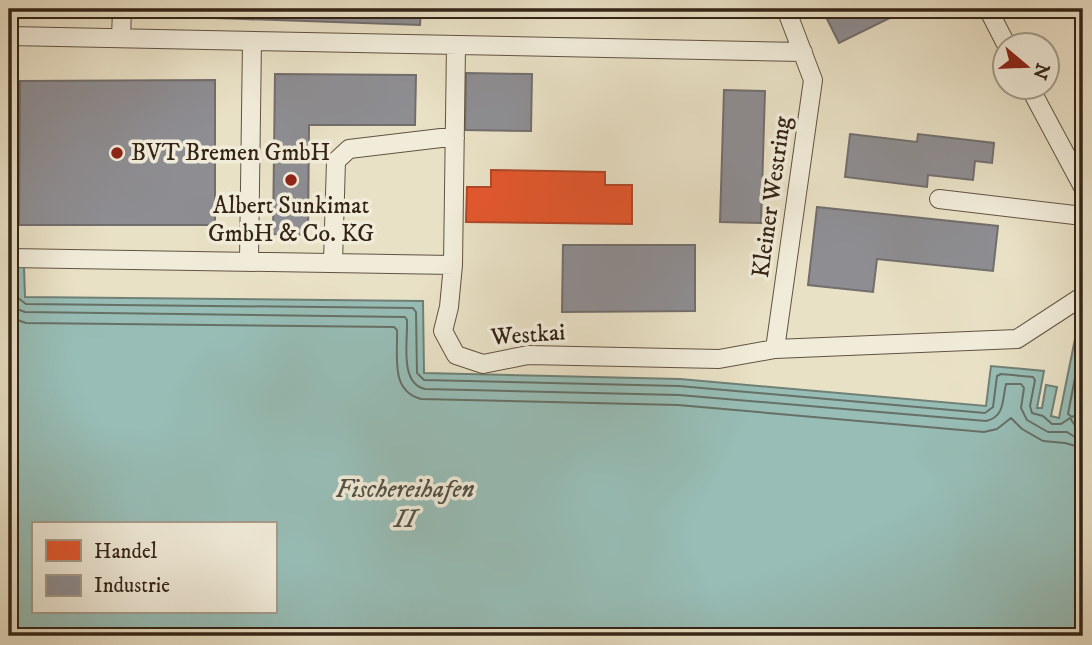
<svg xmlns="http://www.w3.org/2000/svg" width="1092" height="645" viewBox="0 0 1092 645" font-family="'IM FELL DW Pica',serif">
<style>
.water{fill:#97bdb6;stroke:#6f8076;stroke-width:2;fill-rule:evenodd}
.shops{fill:#e4572e;stroke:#af4827;stroke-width:2}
.industry{fill:#8d8d92;stroke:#726e6d;stroke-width:2}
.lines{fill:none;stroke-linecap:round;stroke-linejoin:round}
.shore{stroke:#667066;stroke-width:2}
.minor-casing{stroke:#615342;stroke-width:20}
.minor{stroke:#f1ecda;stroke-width:18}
.poi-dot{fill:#8f2418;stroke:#f1ecda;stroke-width:2.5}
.labels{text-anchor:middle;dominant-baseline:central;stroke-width:7;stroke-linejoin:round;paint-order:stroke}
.poi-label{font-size:24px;fill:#342416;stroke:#f1ecda;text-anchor:start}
.street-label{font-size:24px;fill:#342416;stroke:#f1ecda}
.water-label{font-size:26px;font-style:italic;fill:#525246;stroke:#f1ecda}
</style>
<rect width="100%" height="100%" fill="#e9e1c6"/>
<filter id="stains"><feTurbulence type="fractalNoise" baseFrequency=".00286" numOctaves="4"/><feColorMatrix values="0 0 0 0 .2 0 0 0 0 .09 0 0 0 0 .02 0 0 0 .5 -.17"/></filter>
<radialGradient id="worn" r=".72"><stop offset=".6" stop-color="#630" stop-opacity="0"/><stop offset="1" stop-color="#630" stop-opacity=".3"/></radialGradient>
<!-- water -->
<path class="water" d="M 9,267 L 24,267 L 25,297 L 423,301 L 424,373 L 680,379 L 986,406 L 991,366 L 1044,371 L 1037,408 L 1042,408 L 1046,385 L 1057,387 L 1051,416 L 1059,418 L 1077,329 L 1083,330 L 1083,402 L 1079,421 L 1083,423 L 1083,636 L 9,636 ZM 33,524 L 275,524 L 275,612 L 33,612 Z"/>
<!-- shops -->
<path class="shops" d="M 491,170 L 605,172 L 605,185 L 632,185 L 632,224 L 466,222 L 467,187 L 491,187 Z"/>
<!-- industry -->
<path class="industry" d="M 216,9 L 421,9 L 420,25 L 215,18 Z
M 822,9 L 908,9 L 839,43 Z
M 466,73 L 532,74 L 531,131 L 465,130 Z
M 275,74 L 416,75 L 415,125 L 309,125 L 308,235 L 273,234 Z
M 215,80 L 215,225 L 19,225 L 20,81 Z
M 724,90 L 765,91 L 761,223 L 720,222 Z
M 850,134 L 917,142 L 918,134 L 994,143 L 992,163 L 975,161 L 973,180 L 928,175 L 927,187 L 845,177 Z
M 817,207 L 998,226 L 993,271 L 877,259 L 873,292 L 808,285 Z
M 563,245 L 695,245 L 695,311 L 562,312 Z"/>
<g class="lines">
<!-- shore -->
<path class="shore" d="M 9,274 L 17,276 L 18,298 L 26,304 L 413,308 L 416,312 L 417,373 L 424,380 L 679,386 L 985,413 L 993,407 L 997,376 L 1001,374 L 1033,377 L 1035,380 L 1030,406 L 1032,413 L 1043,416 L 1052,424 L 1061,424 L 1070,418 L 1076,427 L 1083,429
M 9,296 L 14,308 L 25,312 L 405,317 L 407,320 C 408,341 399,383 425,389 L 679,395 L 986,421 C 1005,417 1002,400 1006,384 L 1021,384 L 1024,388 L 1021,408 L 1027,420 L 1048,432 L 1067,432 L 1075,437 L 1083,438
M 9,317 L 26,323 L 394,327 L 397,330 C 398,356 390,391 421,399 L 678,405 L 984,432 L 997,429 L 1011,418 L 1022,429 L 1043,441 L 1065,443 L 1083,448
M 1083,336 L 1068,414 L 1072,417 L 1083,412"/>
<!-- minor casing -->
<g class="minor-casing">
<path id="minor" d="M 988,9 L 1007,46
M 9,36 L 803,52
M 121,38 L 122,9
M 1030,88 L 1083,187
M 939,199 L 1083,216
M 9,258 L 453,265 L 449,307 L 443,331 L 456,355 L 483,364 L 528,355 L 719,359 L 775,349 L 1017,339 L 1083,296
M 249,260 L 252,41
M 333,262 L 336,161 L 349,149 L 441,138 L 455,138
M 453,265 L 456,45
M 775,349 L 813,80 L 786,9"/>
</g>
<!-- minor -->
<use href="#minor" class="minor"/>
</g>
<!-- markers -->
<g class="poi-dot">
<circle cx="117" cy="153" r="7"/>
<circle cx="291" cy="180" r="7"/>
</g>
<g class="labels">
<!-- poi labels -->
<g class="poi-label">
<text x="131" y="153">BVT Bremen GmbH</text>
<text x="291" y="206" text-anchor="middle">Albert Sunkimat<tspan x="291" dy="28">GmbH &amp; Co. KG</tspan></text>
</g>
<!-- street labels -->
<g class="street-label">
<text transform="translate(772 197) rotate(-82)">Kleiner Westring</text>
<text transform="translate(528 335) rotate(-4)">Westkai</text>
</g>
<!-- water labels -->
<g class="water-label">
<text x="405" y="489">Fischereihafen<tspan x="405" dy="30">II</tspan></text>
</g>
</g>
<!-- margin -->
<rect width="1092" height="645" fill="none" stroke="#e9e1c6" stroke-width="35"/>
<rect x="10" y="10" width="1071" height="624" fill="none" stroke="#342416" stroke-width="3.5"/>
<rect x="18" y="18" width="1057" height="610" fill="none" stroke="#342416" stroke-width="2"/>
<!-- legend -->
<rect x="32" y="522" width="245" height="91" fill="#f1ecda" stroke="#a59c8c" stroke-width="2"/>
<rect x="46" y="540" width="35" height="21" fill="#e4572e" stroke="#a59c8c" stroke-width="2"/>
<text x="94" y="558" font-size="21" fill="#342416">Handel</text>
<rect x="46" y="575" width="35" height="21" fill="#8d8d92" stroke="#a59c8c" stroke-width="2"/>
<text x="94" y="592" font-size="21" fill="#342416">Industrie</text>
<!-- north arrow -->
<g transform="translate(1026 66) rotate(109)"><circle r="33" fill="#f1ecda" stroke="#a59c8c" stroke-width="2"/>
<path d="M0-5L12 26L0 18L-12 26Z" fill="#8f2418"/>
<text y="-10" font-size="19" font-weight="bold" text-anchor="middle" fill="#342416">N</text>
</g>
<rect width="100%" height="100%" filter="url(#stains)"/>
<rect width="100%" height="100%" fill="url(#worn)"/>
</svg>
